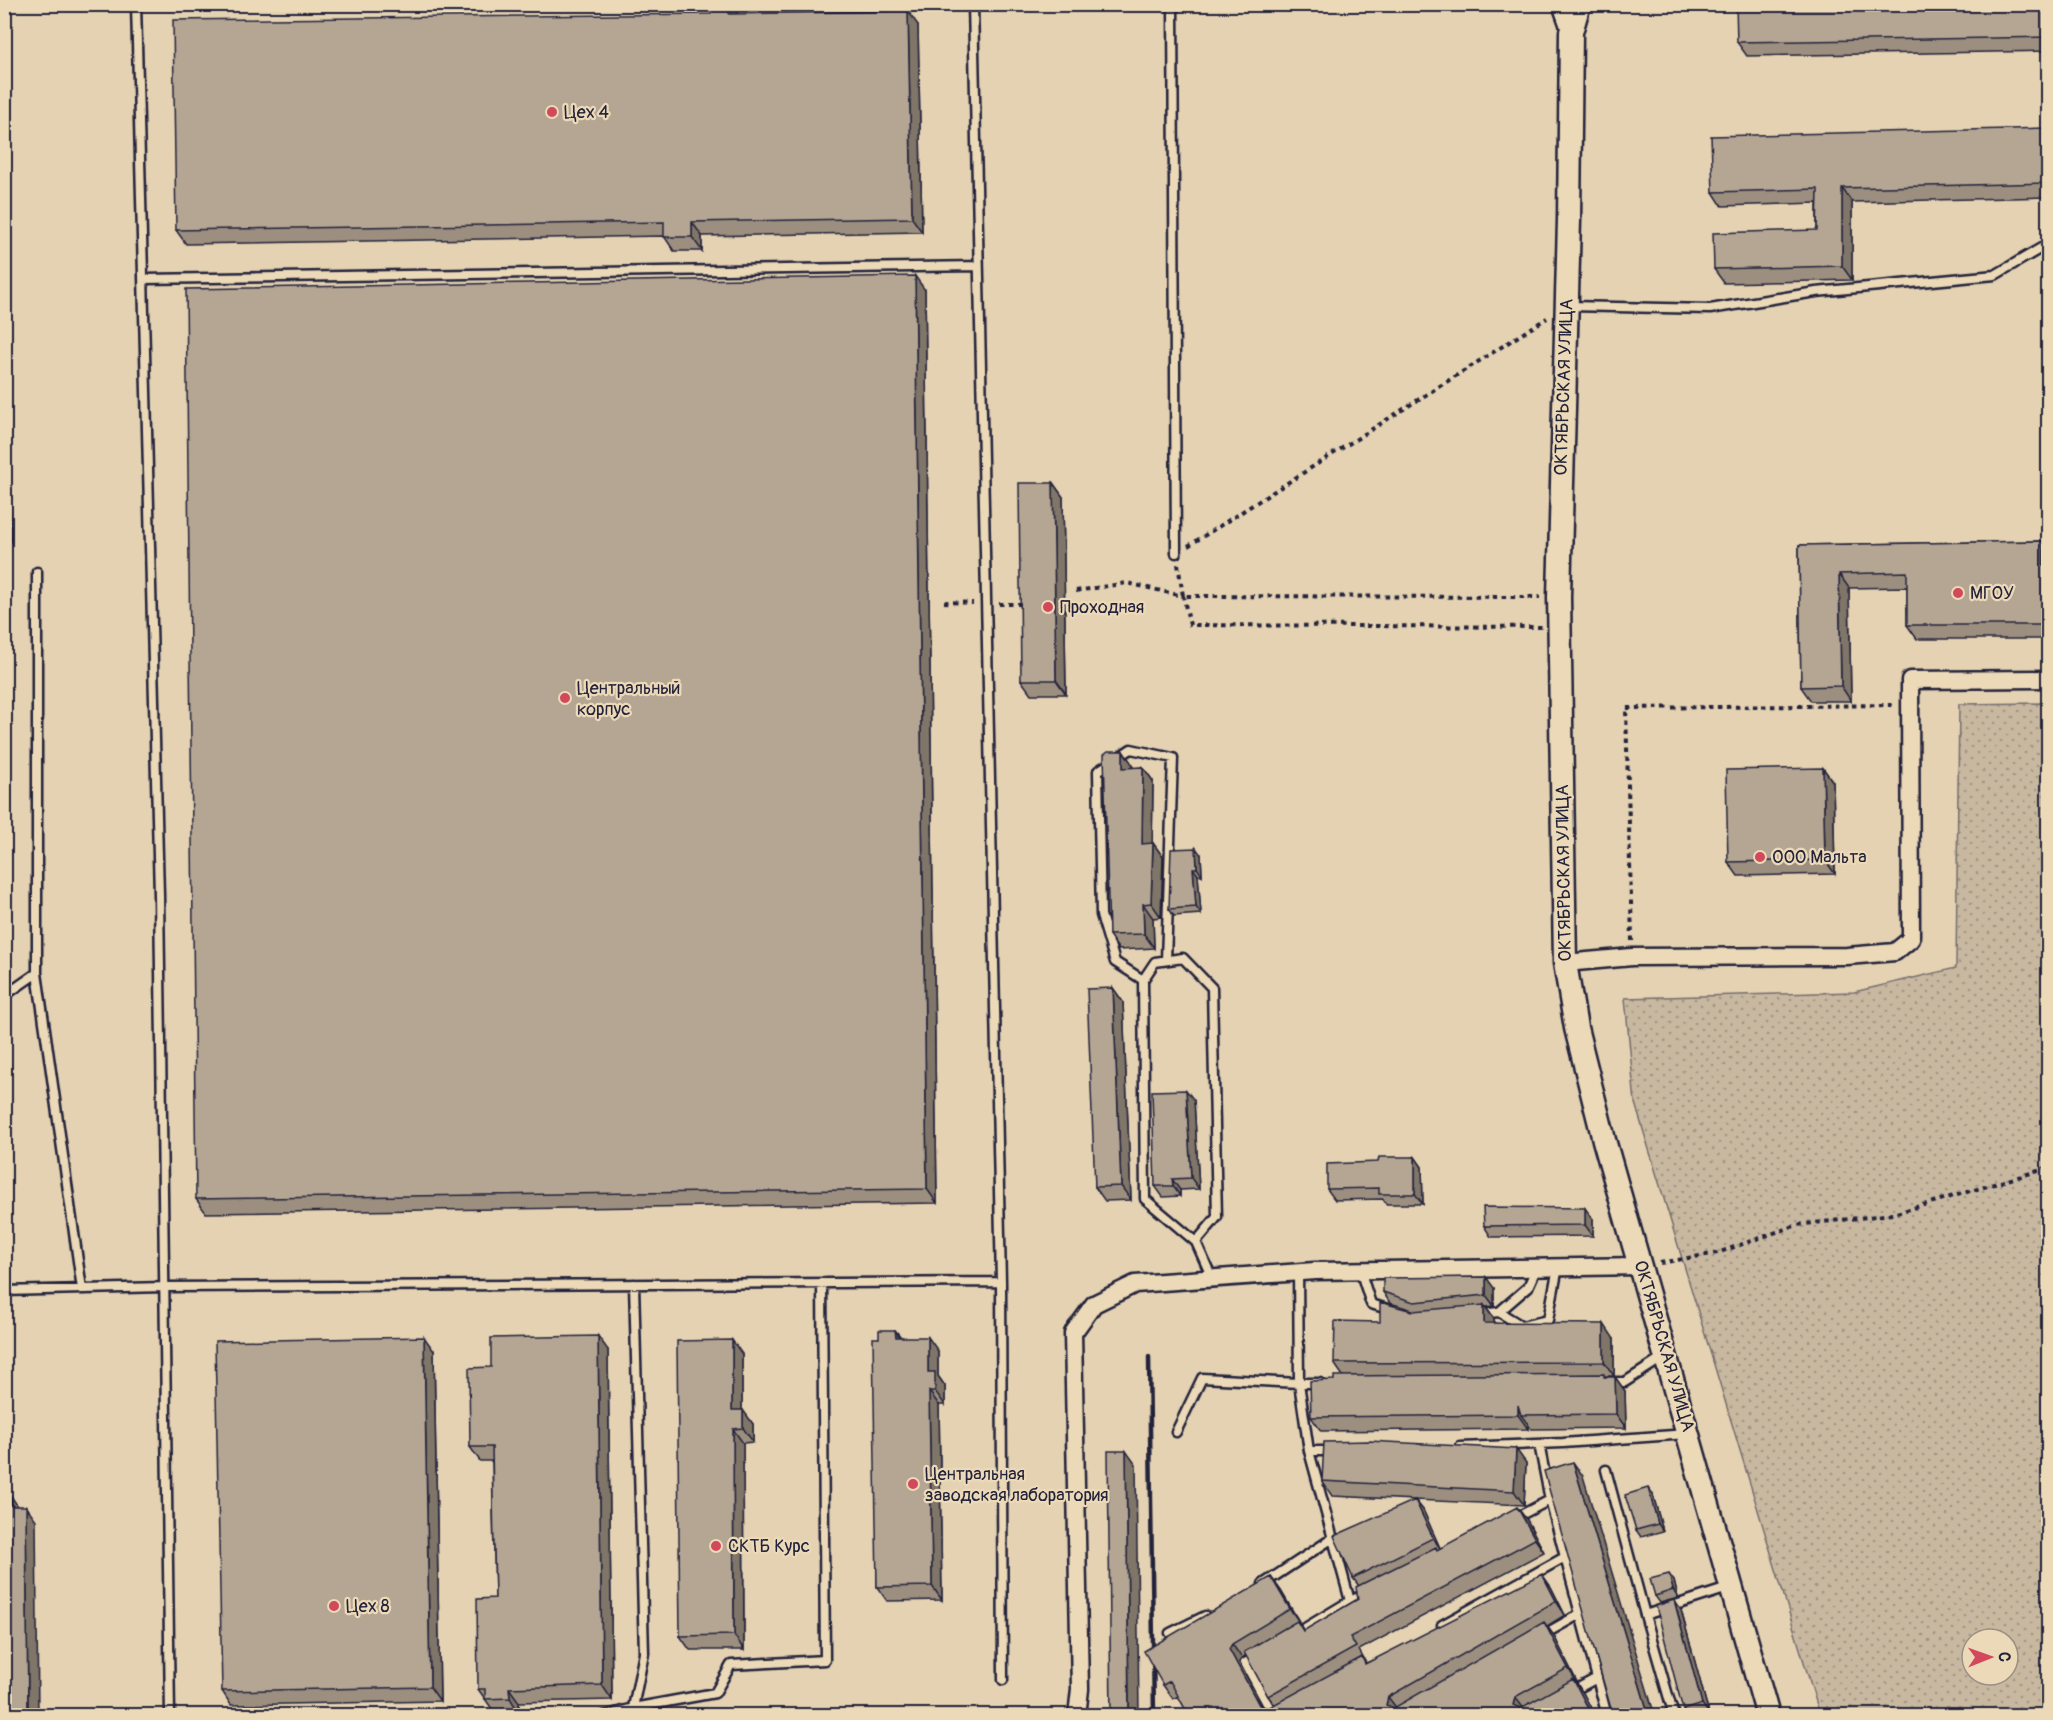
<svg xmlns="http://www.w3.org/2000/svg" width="2053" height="1720" viewBox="0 0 2053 1720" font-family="Pangolin,sans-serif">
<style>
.grass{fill:url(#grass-dots);stroke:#756d6e;stroke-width:1.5;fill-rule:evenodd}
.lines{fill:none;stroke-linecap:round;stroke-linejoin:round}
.lane-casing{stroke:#22223b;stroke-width:13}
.street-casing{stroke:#22223b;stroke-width:21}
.secondary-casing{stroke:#22223b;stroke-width:27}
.path{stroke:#22223b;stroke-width:4;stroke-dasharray:4.5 4.5;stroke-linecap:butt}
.lane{stroke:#ecd9b7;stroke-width:8}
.street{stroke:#ecd9b7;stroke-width:16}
.secondary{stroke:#ecd9b7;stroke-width:22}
.rail{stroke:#22223b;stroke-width:4.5}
.wall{fill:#9c8f7f;stroke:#22223b;stroke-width:1.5;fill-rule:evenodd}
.shaded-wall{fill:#7f7468;stroke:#22223b;stroke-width:1.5}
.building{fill:#b5a694;stroke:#22223b;stroke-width:1.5}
.poi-dot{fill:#d1495b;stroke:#ecd9b7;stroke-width:2}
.labels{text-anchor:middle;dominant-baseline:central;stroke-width:4.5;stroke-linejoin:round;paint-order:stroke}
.poi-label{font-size:18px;fill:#22223b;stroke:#ecd9b7;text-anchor:start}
.street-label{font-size:18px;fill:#22223b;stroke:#ecd9b7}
</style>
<defs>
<pattern id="grass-dots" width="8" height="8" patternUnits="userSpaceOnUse" patternTransform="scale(1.5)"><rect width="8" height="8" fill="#c8b8a0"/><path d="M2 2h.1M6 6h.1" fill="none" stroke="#a29584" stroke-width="1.8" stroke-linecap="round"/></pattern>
</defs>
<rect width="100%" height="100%" fill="#e4d2b2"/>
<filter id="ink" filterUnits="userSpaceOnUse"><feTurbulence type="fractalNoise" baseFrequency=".0167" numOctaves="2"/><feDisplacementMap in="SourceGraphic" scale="12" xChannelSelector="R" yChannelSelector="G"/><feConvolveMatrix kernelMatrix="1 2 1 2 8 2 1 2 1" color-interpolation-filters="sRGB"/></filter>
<g filter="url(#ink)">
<!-- grass -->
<path class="grass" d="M 2048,703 L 2048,1715 L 1820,1715 L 1635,1103 L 1625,998 L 1854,992 L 1956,968 L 1959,704 ZM 1972,1639 L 2008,1639 L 2008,1675 L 1972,1675 Z"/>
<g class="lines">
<!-- lane casing -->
<g class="lane-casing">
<path id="lane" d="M 136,4 L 159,895 L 170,1716
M 1173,4 L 1176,553
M 143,279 L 978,266
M 1568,306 L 1710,309 L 1816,292 L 1995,275 L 2048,244
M 1166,960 L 1173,758 L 1131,749 L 1098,771 L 1101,915 L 1115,962 L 1143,980 L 1145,1199 L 1196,1242 L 1212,1278
M 37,973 L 82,1289
M 1143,980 L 1155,962 L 1183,958 L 1212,988 L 1217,1217 L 1196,1242
M 4,996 L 37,973 L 37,572
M 1360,1270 L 1371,1304 L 1391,1310
M 1298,1272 L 1299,1383 L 1320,1383
M 1001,1282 L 1003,1680
M 4,1291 L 164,1287 L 1001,1282 L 973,4
M 1499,1312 L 1522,1326 L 1548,1320 L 1558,1267
M 1480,1314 L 1499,1312 L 1528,1287 L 1537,1267
M 1609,1382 L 1625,1382 L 1664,1357
M 1176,1432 L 1202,1378 L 1299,1383 L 1309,1451 L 1334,1451
M 1460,1447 L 1563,1443 L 1687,1434
M 1309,1451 L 1350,1601 L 1367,1593
M 1606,1470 L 1645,1615 L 1731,1587
M 1550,1500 L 1607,1716
M 1515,1518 L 1550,1500 L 1539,1444
M 1263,1584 L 1333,1538
M 1645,1615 L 1674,1716
M 1442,1625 L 1565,1557
M 1170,1633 L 1205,1616
M 1295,1634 L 1350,1601
M 1541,1636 L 1580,1614
M 1258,1656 L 1245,1663 L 1274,1716
M 1571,1692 L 1597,1678
M 633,1708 L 715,1693 L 731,1665 L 825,1660 L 822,1283
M 604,1716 L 633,1708 L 644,1653 L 634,1284"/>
</g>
<!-- street casing -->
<g class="street-casing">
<path id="street" d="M 1561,4 L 1571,32
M 1565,963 L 1632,957 L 1847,956 L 1895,952 L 1911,939 L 1910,680 L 2048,679
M 1077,1716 L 1080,1689 L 1073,1333 L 1094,1304 L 1135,1284 L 1315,1271 L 1642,1266"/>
</g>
<!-- secondary casing -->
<g class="secondary-casing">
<path id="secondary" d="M 1579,4 L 1571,32 L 1569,220 L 1559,597 L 1565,963 L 1576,1028 L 1604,1140 L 1768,1716"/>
</g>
<!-- path -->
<path class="path" d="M 1188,546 L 1547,318
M 1178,564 L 1183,596 L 1540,597
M 1076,591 L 1127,583 L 1183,596 L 1190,625 L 1542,627
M 944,602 L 973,603
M 999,604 L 1022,604
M 1632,941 L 1626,708 L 1893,705
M 1660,1263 L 1717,1253 L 1797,1225 L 1893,1214 L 2048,1168"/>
<!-- lane -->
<use href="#lane" class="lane"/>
<!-- street -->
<use href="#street" class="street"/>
<!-- secondary -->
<use href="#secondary" class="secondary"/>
<!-- rail -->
<path class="rail" d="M 1149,1357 L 1154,1716
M 154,1716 L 155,1713"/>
</g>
<!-- wall -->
<path class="wall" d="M 2049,4 L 2049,51 L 1747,56 L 1737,42 Z
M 738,14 L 918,25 L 922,232 L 702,236 L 702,251 L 674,251 L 664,236 L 186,244 L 176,230 Z
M 2049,128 L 2049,197 L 1852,202 L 1852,280 L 1724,283 L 1714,269 L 1817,230 L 1817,203 L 1722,206 L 1713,192 Z
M 4,243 L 11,541 L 4,541 Z
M 925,290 L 937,1203 L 206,1213 L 196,1199 Z
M 1053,483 L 1063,497 L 1066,694 L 1031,694 L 1021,680 Z
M 2043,541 L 2049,549 L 2049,639 L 1917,639 L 1907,625 L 1907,587 L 1849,588 L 1851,701 L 1811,701 L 1801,687 L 1799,545 Z
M 1133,765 L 1133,768 L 1143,767 L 1153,781 L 1152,843 L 1153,843 L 1163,857 L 1161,917 L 1153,918 L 1154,948 L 1119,950 L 1109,935 Z
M 1823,768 L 1833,782 L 1835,874 L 1738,876 L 1728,862 Z
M 1201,855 L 1202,875 L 1198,875 L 1201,914 L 1174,916 L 1169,909 Z
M 1113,988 L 1123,1002 L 1131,1200 L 1105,1201 L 1095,1187 Z
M 1194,1100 L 1199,1189 L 1180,1190 L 1180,1196 L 1163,1197 L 1155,1186 Z
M 1415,1157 L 1422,1167 L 1423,1204 L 1386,1204 L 1383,1199 L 1335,1200 L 1327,1189 L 1378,1162 Z
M 1593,1219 L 1593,1236 L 1491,1237 L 1484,1226 Z
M 1494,1288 L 1494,1306 L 1486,1307 L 1494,1319 L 1494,1323 L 1614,1339 L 1614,1376 L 1605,1376 L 1606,1377 L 1615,1377 L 1625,1391 L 1626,1428 L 1531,1429 L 1528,1424 L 1528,1429 L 1321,1431 L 1311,1417 L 1334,1380 L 1343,1376 L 1334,1363 L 1380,1322 L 1412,1311 L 1416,1311 L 1390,1303 L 1383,1292 Z
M 895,1330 L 901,1337 L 938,1351 L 938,1376 L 945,1386 L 945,1405 L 939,1405 L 942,1600 L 887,1601 L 877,1587 L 879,1338 Z
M 608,1350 L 612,1700 L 519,1702 L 519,1713 L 495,1713 L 478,1689 L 495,1598 L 492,1461 L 480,1461 L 470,1447 L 491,1367 Z
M 434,1351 L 440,1701 L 231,1705 L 222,1691 Z
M 742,1354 L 742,1410 L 753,1424 L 753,1442 L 743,1443 L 744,1650 L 690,1650 L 680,1636 Z
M 1526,1463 L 1524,1505 L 1415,1500 L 1423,1510 L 1440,1548 L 1527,1520 L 1544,1552 L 1359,1650 L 1366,1663 L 1551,1587 L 1565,1615 L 1547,1626 L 1554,1636 L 1577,1682 L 1576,1682 L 1583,1693 L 1595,1716 L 1186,1716 L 1188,1714 L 1178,1696 L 1173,1699 L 1163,1685 L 1271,1577 L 1281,1591 L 1304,1631 L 1358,1599 L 1359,1586 L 1353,1578 L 1415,1500 L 1332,1496 L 1322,1481 ZM 1246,1655 L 1268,1696 L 1275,1705 L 1268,1708 L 1262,1706 L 1239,1662 L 1242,1658 Z
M 1653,1495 L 1663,1531 L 1641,1537 L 1636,1530 Z
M 1674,1581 L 1678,1598 L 1660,1603 L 1655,1596 Z
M 1681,1610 L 1709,1714 L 1704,1716 L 1687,1716 L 1683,1710 Z"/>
<!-- shaded-wall -->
<path class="shaded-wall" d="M 729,4 L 732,4 L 739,15 L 729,14 Z
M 908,11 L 918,25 L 922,232 L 912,218 Z
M 1842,188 L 1852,202 L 1852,280 L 1842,266 Z
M 692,222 L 702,236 L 702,251 L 692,237 Z
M 4,243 L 11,541 L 4,532 Z
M 915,276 L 925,290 L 937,1203 L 927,1189 Z
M 1053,483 L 1063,497 L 1066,694 L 1056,680 Z
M 2043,541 L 2049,549 L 2049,573 L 2043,566 Z
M 1839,574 L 1849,588 L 1851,701 L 1841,686 Z
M 1123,751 L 1133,765 L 1133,782 L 1123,768 Z
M 1143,767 L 1153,781 L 1152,858 L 1142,844 Z
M 1823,768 L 1833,782 L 1835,874 L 1825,860 Z
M 1153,843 L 1163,857 L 1161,917 L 1151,903 Z
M 1196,848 L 1201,855 L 1202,875 L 1197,868 Z
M 1193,868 L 1198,875 L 1201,914 L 1196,907 Z
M 1143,904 L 1153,918 L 1154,948 L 1144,934 Z
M 1113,988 L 1123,1002 L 1131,1200 L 1121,1186 Z
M 1186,1090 L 1194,1100 L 1199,1189 L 1191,1178 Z
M 1415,1157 L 1422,1167 L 1423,1204 L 1415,1194 Z
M 1172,1179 L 1180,1190 L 1180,1196 L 1173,1186 Z
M 1585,1208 L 1593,1219 L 1593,1236 L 1585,1225 Z
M 1486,1277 L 1494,1288 L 1494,1306 L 1486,1295 Z
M 1484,1305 L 1494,1319 L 1494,1337 L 1484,1323 Z
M 1604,1324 L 1614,1339 L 1614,1376 L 1604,1362 Z
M 895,1330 L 905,1344 L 896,1337 Z
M 598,1336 L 608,1350 L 612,1700 L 602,1685 Z
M 424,1337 L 434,1351 L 440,1701 L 430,1687 Z
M 928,1337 L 938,1351 L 938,1376 L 945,1386 L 945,1405 L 935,1391 L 928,1372 Z
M 732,1340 L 742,1354 L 742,1424 L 732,1410 Z
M 1615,1377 L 1625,1391 L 1626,1428 L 1616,1414 Z
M 929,1391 L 939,1405 L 942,1600 L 932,1586 Z
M 1518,1405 L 1521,1415 L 1528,1424 L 1528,1429 L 1518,1415 Z
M 743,1410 L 753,1424 L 753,1442 L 743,1428 Z
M 733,1429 L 743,1443 L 744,1650 L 734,1635 Z
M 1516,1449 L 1526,1463 L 1524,1505 L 1514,1491 Z
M 1126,1451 L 1136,1465 L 1139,1716 L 1129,1716 Z
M 1573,1462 L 1583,1476 L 1655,1716 L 1649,1716 Z
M 1648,1488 L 1653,1495 L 1663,1531 L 1658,1524 Z
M 11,1496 L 21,1511 L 11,1506 Z
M 1415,1500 L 1423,1510 L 1440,1548 L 1433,1538 Z
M 26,1506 L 36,1520 L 38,1716 L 28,1716 Z
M 1517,1507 L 1527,1520 L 1544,1552 L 1535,1539 Z
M 1542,1574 L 1551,1587 L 1565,1615 L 1556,1601 Z
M 1669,1574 L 1674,1581 L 1678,1598 L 1673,1590 Z
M 1271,1577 L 1281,1591 L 1300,1623 L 1290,1609 Z
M 1674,1600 L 1681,1610 L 1709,1714 L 1702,1704 Z
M 1544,1622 L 1554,1636 L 1577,1682 L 1568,1668 Z
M 1232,1644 L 1242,1658 L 1239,1662 L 1267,1716 L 1259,1705 L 1229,1649 Z
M 1573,1679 L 1583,1693 L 1595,1716 L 1592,1716 Z
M 509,1688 L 519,1702 L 519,1713 L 510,1698 Z
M 1388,1697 L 1398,1710 L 1386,1705 Z
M 1515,1697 L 1525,1710 L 1513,1705 Z"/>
<!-- building -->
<path class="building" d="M 711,4 L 729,4 L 729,14 L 908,11 L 912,218 L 692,222 L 692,237 L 664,237 L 664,222 L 176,230 L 173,20 L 711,14 Z
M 1736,4 L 2049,4 L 2049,37 L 1737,42 Z
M 2049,128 L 2049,183 L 1842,188 L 1842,266 L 1714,269 L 1713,233 L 1817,230 L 1818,189 L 1713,192 L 1711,136 Z
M 915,276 L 927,1189 L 196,1199 L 186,289 Z
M 1019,483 L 1053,483 L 1056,680 L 1021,680 Z
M 2043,541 L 2043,566 L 2049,566 L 2049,625 L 1907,625 L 1907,572 L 1839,574 L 1841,686 L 1801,687 L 1799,545 Z
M 1108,751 L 1123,751 L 1123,768 L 1143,767 L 1142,844 L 1153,843 L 1151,903 L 1143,904 L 1144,934 L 1109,935 L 1104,754 Z
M 1823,768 L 1825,860 L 1728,862 L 1726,770 Z
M 1196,848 L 1197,868 L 1193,868 L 1196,907 L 1169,909 L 1171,849 Z
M 1113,988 L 1121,1186 L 1095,1187 L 1087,989 Z
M 1186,1090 L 1191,1178 L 1172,1179 L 1173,1186 L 1155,1186 L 1152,1091 Z
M 1379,1157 L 1415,1157 L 1415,1194 L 1379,1194 L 1379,1188 L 1327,1189 L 1327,1164 L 1378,1162 Z
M 1483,1207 L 1585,1208 L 1585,1225 L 1484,1226 Z
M 1486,1277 L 1486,1295 L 1414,1302 L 1383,1292 L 1383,1278 Z
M 1380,1302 L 1412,1311 L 1484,1305 L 1484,1323 L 1604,1324 L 1604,1362 L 1334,1363 L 1335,1321 L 1380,1322 Z
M 879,1330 L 895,1330 L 896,1337 L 928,1337 L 928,1372 L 935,1372 L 935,1391 L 929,1391 L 932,1586 L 877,1587 L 873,1338 L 879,1338 Z
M 598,1336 L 602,1685 L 509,1688 L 510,1698 L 485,1699 L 485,1689 L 478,1689 L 477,1599 L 495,1598 L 492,1447 L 470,1447 L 469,1368 L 491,1367 L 491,1338 Z
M 424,1337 L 430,1687 L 222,1691 L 215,1341 Z
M 732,1340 L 732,1410 L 743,1410 L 743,1428 L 733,1429 L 734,1635 L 680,1636 L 677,1341 Z
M 1604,1374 L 1604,1377 L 1615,1377 L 1616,1414 L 1521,1415 L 1518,1405 L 1518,1415 L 1311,1417 L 1310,1381 L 1334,1380 L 1334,1376 Z
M 1369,1441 L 1516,1449 L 1514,1491 L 1322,1481 L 1324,1442 Z
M 1108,1451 L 1126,1451 L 1129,1716 L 1111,1716 Z
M 1573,1462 L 1649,1716 L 1613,1716 L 1544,1471 Z
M 1648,1488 L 1658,1524 L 1636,1530 L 1625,1495 Z
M 11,1496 L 11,1506 L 26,1506 L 28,1716 L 4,1716 L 4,1497 Z
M 1415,1500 L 1433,1538 L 1353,1578 L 1334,1536 Z
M 1517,1507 L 1535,1539 L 1350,1637 L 1356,1647 L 1268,1696 L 1244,1652 L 1297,1621 L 1303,1631 L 1358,1599 L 1356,1587 L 1436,1547 L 1437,1550 Z
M 1542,1574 L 1556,1601 L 1388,1697 L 1386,1705 L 1394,1708 L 1544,1622 L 1568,1668 L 1515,1697 L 1513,1705 L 1521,1708 L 1573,1679 L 1592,1716 L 1186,1716 L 1188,1714 L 1170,1681 L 1163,1685 L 1144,1651 L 1271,1577 L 1290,1609 L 1232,1644 L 1229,1649 L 1259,1705 L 1268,1708 L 1362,1657 L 1365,1664 Z
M 1669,1574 L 1673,1590 L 1655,1596 L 1650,1579 Z
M 1674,1600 L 1702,1704 L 1683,1710 L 1656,1606 Z"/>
</g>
<!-- markers -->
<g class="poi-dot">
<circle cx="552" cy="112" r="6"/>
<circle cx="1958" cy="593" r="6"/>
<circle cx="1048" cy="607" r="6"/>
<circle cx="565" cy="698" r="6"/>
<circle cx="1760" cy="857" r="6"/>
<circle cx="913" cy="1484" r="6"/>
<circle cx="716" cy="1546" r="6"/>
<circle cx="334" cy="1606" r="6"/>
</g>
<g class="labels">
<!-- poi labels -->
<g class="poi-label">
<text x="564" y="112">Цех 4</text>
<text x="1970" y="593">МГОУ</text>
<text x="1060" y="607">Проходная</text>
<text x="577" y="688">Центральный<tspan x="577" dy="21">корпус</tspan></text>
<text x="1772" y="857">ООО Мальта</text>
<text x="925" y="1474">Центральная<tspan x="925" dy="21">заводская лаборатория</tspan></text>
<text x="728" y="1546">СКТБ Курс</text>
<text x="346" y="1606">Цех 8</text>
</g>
<!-- street labels -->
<g class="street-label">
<text transform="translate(1564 387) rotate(-88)">ОКТЯБРЬСКАЯ УЛИЦА</text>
<text transform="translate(1564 873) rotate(-91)">ОКТЯБРЬСКАЯ УЛИЦА</text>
<text transform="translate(1664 1346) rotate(74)">ОКТЯБРЬСКАЯ УЛИЦА</text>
</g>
</g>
<!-- margin -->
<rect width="2053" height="1720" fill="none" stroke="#ecd9b7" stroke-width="24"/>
<rect x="12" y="12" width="2029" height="1696" fill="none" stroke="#22223b" stroke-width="2" filter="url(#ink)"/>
<!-- north arrow -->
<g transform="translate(1990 1657) rotate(89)"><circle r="28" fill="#ecd9b7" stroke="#9b9085" stroke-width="1.5"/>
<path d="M0-4.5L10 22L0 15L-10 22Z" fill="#d1495b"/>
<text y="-9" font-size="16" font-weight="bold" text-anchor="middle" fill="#22223b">С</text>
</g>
</svg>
